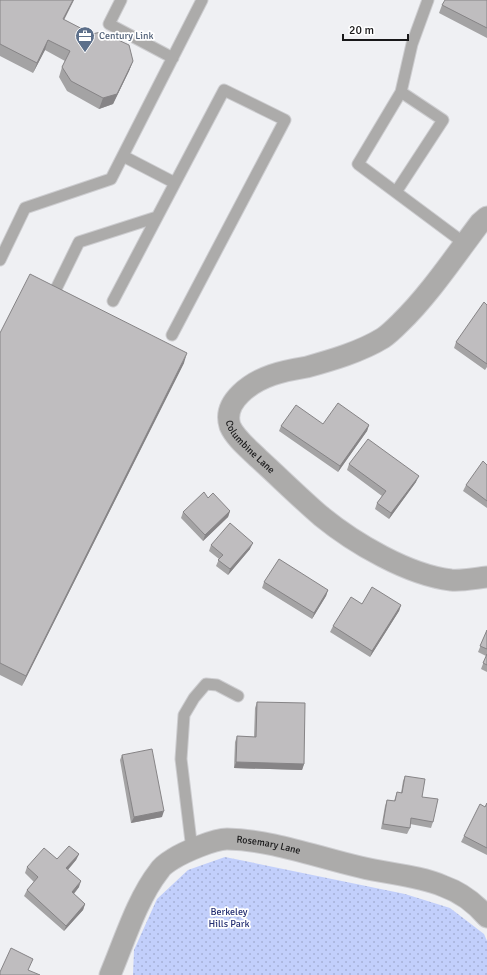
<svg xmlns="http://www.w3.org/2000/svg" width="487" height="975" viewBox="0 0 487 975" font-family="Signika,sans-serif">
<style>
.park{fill:url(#park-dots)}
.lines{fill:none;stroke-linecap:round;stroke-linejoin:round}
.service-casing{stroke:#cdcdd0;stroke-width:13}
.minor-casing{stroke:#cdcdd0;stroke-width:23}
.service{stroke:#acabaa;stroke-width:11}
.minor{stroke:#acabaa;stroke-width:21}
.wall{fill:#a4a3a4}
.shaded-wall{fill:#868486}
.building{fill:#bfbdbf;stroke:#868486}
.labels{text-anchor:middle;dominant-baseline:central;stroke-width:3.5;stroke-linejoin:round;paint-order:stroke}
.service-label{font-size:10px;fill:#4e5e75;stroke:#fff;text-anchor:start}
.street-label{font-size:10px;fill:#181819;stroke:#fff}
.park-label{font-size:10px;fill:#253073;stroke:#fff}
</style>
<defs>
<pattern id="park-dots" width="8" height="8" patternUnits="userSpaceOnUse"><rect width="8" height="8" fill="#c2cffb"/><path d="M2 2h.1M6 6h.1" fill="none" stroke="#a6b1d7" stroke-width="1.8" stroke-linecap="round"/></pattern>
</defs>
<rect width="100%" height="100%" fill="#eff0f3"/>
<!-- park -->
<path class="park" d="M 225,857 L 405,894 L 450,908 L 484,934 L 487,941 L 487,975 L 133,975 L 134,950 L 157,899 L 188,870 Z"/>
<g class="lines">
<!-- service casing -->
<g class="service-casing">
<path id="service" d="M 121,0 L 109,24 L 173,58
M 428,0 L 412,44 L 401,92 L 358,164 L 464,243
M 396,192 L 443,120 L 401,92
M 0,260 L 25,208 L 111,179 L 202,0
M 55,291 L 79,242 L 157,217
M 113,301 L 175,183 L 123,156
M 172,335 L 285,120 L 224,90 L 175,183
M 192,850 L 181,759 L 184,715 L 194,698 L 206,684 L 217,685 L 238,696"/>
</g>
<!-- minor casing -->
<g class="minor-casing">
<g id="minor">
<path id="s1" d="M 487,217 L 480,223 C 455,256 429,295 400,323 C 395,328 389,334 383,338 C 360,352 332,360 307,367 C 295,369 283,371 272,375 C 252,382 222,401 230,426 C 235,438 249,449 258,458 C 279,477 299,497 321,516 C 354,543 408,575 451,580 C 463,581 476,578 487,577"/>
<path id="s2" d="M 110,975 C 124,942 137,899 159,871 C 162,866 168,862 173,859 C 184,852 214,839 227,839 C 273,840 316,857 360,867 C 388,874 417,875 443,886 C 460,892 475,903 487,917"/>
</g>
</g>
<!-- service -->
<use href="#service" class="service"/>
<!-- minor -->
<use href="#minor" class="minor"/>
</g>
<!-- wall -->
<path class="wall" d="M 0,0 L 64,20 L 133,61 L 129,71 L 113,104 L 99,109 L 67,91 L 59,77 L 62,67 L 65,61 L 45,50 L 33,73 L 0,56 Z
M 487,0 L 487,38 L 439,13 L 442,5 Z
M 487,305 L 487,367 L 485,370 L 454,348 L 456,342 Z
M 0,333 L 184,363 L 22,686 L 0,675 Z
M 323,424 L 369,425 L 367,431 L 338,472 L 279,431 L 281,426 Z
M 349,464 L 416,482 L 389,519 L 375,509 L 377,503 L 382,496 L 347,470 Z
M 487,465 L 487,508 L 463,491 L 466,485 Z
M 208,498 L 230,511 L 228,517 L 203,541 L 181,518 L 183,512 Z
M 211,545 L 250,549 L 228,575 L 216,566 L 219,559 L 209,551 Z
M 264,582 L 328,590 L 326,596 L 312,619 L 262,588 Z
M 362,604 L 401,605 L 399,611 L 370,657 L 330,632 L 333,626 Z
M 487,630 L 487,672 L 481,669 L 486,656 L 478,652 Z
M 257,702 L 304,764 L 302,770 L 234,768 L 235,742 L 237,736 L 254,737 L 255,708 Z
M 122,755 L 162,817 L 131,823 L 120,760 Z
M 405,776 L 422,797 L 433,822 L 431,828 L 410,824 L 410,828 L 407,834 L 381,829 L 385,806 L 387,800 L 394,801 L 397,792 L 401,793 L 403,781 Z
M 487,803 L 487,855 L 461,842 L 464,836 L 485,807 Z
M 79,854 L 76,860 L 68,870 L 79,887 L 74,894 L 85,904 L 83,910 L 64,931 L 24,896 L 27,890 L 34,882 L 25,873 L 27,867 L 57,859 Z"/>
<!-- shaded-wall -->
<path class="shaded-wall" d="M 73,0 L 74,0 L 59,30 L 63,19 Z
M 48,40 L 45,50 L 33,73 L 37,63 Z
M 133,61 L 129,71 L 113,104 L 99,109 L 103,98 Z
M 187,353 L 184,363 L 22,686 L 26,676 Z
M 369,425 L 367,431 L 338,472 L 340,466 Z
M 419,476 L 416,482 L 389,519 L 391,513 Z
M 230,511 L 228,517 L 203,541 L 205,535 Z
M 253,543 L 250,549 L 228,575 L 230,569 Z
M 328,590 L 326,596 L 312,619 L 314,613 Z
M 401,605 L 399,611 L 370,657 L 372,651 Z
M 236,762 L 304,764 L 302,770 L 234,768 Z
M 164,811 L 162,817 L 131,823 L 134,817 Z
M 79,854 L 76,860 L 64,874 L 66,868 Z
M 81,881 L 79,887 L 70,898 L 72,892 Z
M 85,904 L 83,910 L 64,931 L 66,926 Z"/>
<!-- building -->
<path class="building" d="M 0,0 L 73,0 L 63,19 L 92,34 L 101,32 L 129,45 L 133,61 L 117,94 L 103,98 L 71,81 L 62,67 L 70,51 L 48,40 L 37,63 L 0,44 Z
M 445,0 L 487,0 L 487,28 L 442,5 Z
M 30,274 L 187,353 L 26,676 L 0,663 L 0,333 Z
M 484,302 L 487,305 L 487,364 L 456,342 Z
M 338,403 L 369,425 L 340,466 L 281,426 L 296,405 L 323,424 Z
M 368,439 L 419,476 L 391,513 L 377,503 L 386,491 L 349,464 Z
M 483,461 L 487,465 L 487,501 L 466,485 Z
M 204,492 L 208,498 L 213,493 L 230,511 L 205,535 L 183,512 Z
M 230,523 L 253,543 L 230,569 L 218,560 L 223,555 L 211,545 Z
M 279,559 L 328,590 L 314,613 L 264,582 Z
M 372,587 L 401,605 L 372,651 L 333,626 L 351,597 L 362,604 Z
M 487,630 L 487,649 L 480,646 Z
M 487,654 L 487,665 L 483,663 Z
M 257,702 L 305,703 L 304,764 L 236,762 L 237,736 L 256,737 Z
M 152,749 L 164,811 L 134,817 L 122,755 Z
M 405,776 L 425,779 L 422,797 L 438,799 L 433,822 L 411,818 L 410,828 L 383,824 L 387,800 L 395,801 L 397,792 L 402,793 Z
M 487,803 L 487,848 L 464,836 L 480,804 L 485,807 Z
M 69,846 L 79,854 L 66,868 L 81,881 L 72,892 L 85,904 L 66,926 L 27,890 L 38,877 L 27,867 L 44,848 L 57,859 Z
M 11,948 L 33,959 L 28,970 L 40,975 L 0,975 L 0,972 Z"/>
<!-- icons -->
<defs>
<g id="office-pin" transform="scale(1)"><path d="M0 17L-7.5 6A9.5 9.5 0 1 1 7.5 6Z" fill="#5c6f8a" stroke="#fff"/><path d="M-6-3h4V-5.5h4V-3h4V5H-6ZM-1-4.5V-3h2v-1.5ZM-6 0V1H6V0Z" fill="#fff"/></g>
</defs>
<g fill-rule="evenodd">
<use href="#office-pin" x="85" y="36"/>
</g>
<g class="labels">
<!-- service labels -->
<g class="service-label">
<text x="99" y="36">Century Link</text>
</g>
<!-- street labels -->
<g class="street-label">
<text stroke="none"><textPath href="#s1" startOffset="379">Columbine Lane</textPath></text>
<text stroke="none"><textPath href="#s2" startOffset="234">Rosemary Lane</textPath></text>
</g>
<!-- park labels -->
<g class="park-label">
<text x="229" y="912">Berkeley<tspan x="229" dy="12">Hills Park</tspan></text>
</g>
</g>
<!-- scale -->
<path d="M343 34v6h65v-6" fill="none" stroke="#181819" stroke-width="2"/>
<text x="349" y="34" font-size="12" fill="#181819" stroke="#ffffff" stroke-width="3" paint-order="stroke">20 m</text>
</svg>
